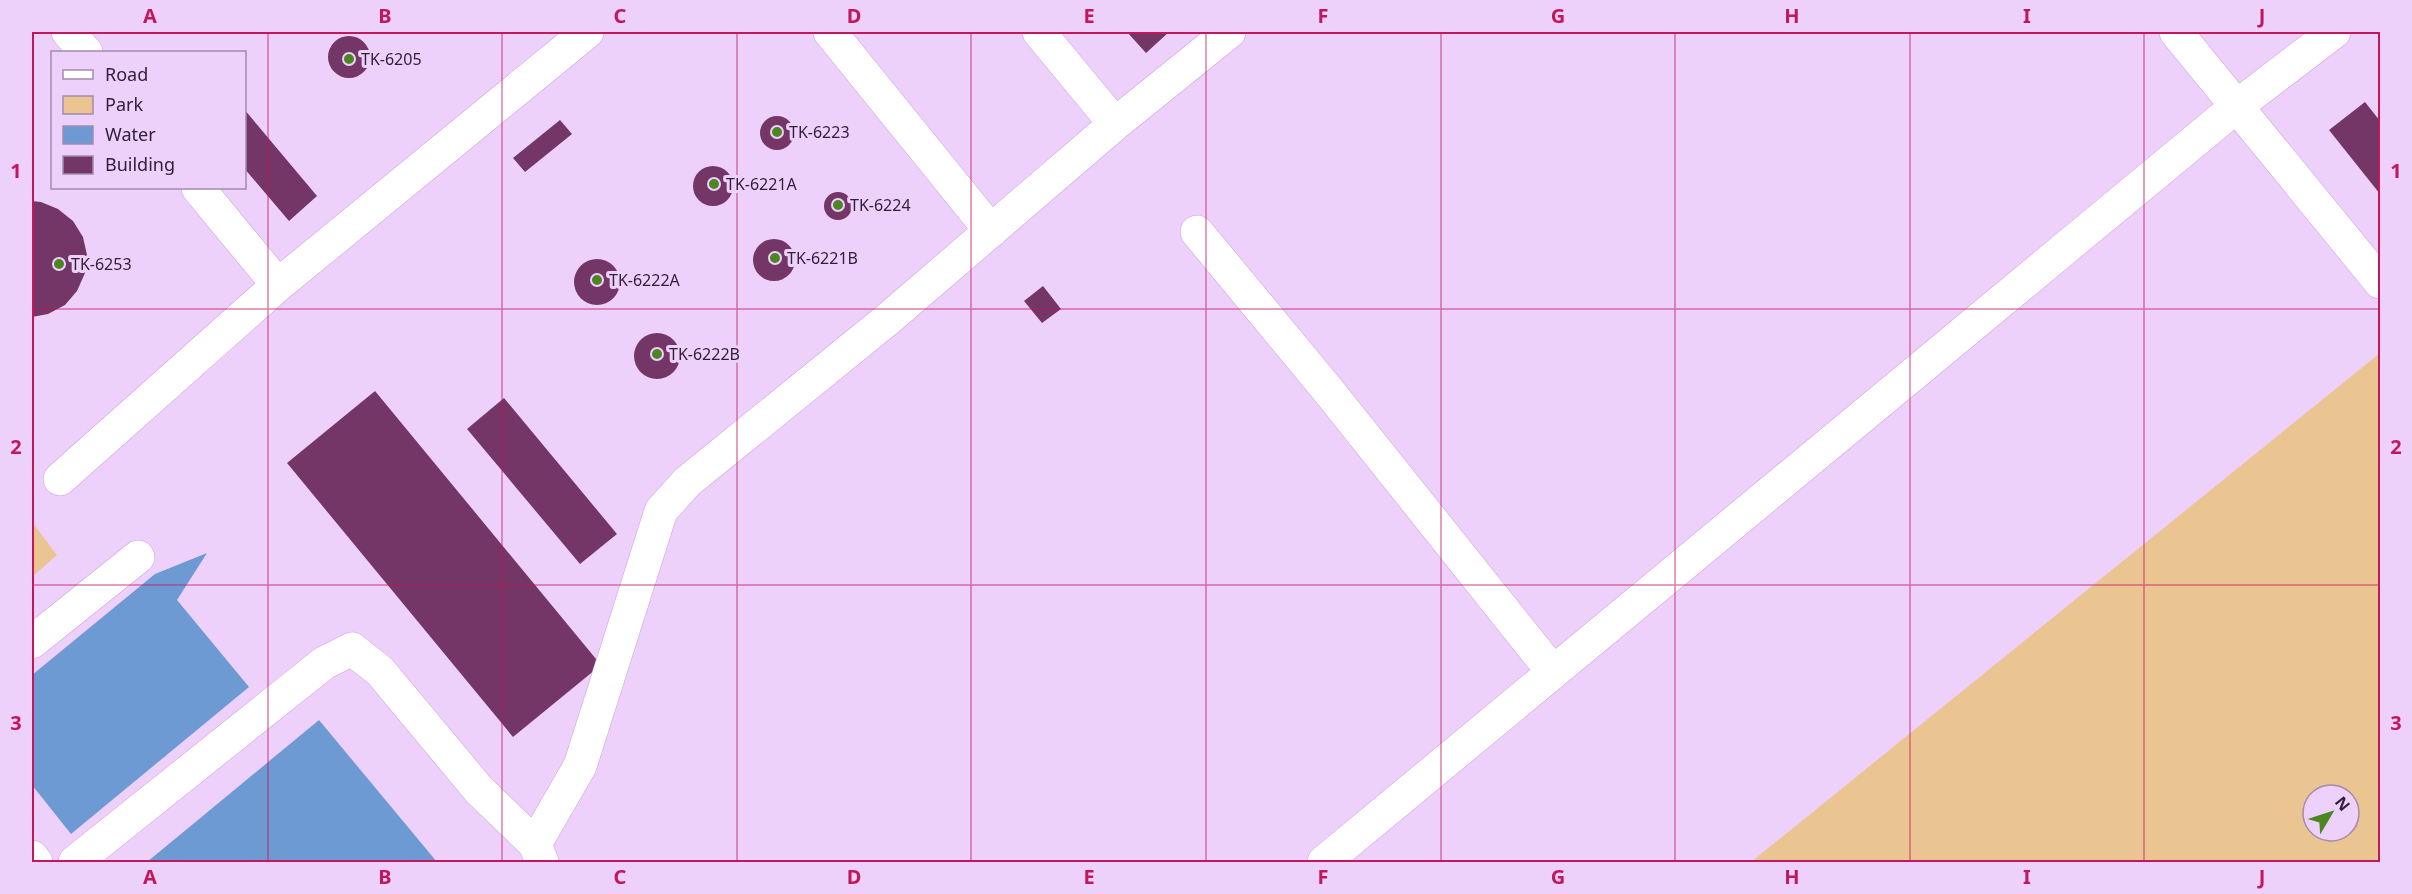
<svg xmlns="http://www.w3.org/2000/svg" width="2412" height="894" viewBox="0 0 2412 894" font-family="'Noto Sans',sans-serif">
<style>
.green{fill:#eac592;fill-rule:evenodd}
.water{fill:#6e9ad4}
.building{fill:#733667}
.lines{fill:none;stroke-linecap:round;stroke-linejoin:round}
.minor-casing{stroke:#cd9ee2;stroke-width:34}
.minor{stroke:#fff;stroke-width:33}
.grid{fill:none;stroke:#c2185b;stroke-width:1.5;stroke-opacity:0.55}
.poi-dot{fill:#4c8623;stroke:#eed1fb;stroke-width:2}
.labels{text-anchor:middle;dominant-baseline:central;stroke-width:6;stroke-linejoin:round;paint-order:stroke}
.poi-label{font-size:16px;fill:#32203a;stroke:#eed1fb;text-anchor:start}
.neatline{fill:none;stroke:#c2185b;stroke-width:2}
.grid-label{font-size:20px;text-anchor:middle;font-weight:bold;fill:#c2185b}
</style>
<rect width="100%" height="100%" fill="#eed1fb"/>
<!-- green -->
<path class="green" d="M 2380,353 L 2380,862 L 1751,862 ZM 2313,795 L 2349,795 L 2349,831 L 2313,831 Z
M 32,522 L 57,555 L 32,577 Z"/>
<!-- water -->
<path class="water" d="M 207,553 L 177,600 L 249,687 L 71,834 L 32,785 L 32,675 L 155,574 Z
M 319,720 L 437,862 L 147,862 Z"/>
<!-- building -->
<path class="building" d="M 1127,32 L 1169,32 L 1146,53 Z
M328 57a21 21 0 1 1 42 0a21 21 0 1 1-42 0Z
M 2365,102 L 2380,121 L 2380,194 L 2329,130 Z
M 244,109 L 317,196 L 289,221 L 244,168 Z
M760 133a17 17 0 1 1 34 0a17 17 0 1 1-34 0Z
M 560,120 L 572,134 L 525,172 L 513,158 Z
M693 186a20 20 0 1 1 40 0a20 20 0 1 1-40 0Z
M824 206a14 14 0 1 1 28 0a14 14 0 1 1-28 0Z
M 32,201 L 41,202 L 58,209 L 73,221 L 83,237 L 87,255 L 85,273 L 77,291 L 65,305 L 48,314 L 32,317 Z
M753 260a21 21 0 1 1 42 0a21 21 0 1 1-42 0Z
M574 282a23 23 0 1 1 46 0a23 23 0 1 1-46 0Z
M 1043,286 L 1061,309 L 1042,323 L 1024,301 Z
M634 356a23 23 0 1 1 46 0a23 23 0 1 1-46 0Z
M 375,391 L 601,665 L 513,737 L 287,463 Z
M 504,398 L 617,534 L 580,564 L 467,429 Z"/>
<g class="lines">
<!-- minor casing -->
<g class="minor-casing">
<path id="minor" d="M 68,32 L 86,52
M 830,32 L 991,231
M 1039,32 L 1115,124
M 2176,32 L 2380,282
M 198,188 L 278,285
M 1197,232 L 1327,389 L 1553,672
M 60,479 L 278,285 L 587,32
M 32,642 L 138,557
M 32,857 L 36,862
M 75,862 L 324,663 L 352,649 L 380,671 L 479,790 L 535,844
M 542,862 L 535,844 L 580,766 L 661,511 L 687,482 L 888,319 L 1115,124 L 1229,32
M 1324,862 L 2237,106 L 2334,32"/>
</g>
<!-- minor -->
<use href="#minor" class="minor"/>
</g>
<!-- grid -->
<path class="grid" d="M 268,32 L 268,862M 502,32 L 502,862M 737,32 L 737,862M 971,32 L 971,862M 1206,32 L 1206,862M 1441,32 L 1441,862M 1675,32 L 1675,862M 1910,32 L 1910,862M 2144,32 L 2144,862M 32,309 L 2380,309M 32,585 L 2380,585"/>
<!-- markers -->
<g class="poi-dot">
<circle cx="349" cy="59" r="6"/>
<circle cx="777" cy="132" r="6"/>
<circle cx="714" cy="184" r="6"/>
<circle cx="838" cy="205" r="6"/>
<circle cx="775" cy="258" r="6"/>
<circle cx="59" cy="264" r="6"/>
<circle cx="597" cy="280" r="6"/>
<circle cx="657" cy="354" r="6"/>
</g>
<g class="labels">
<!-- poi labels -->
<g class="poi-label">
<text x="361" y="59">TK-6205</text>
<text x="789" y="132">TK-6223</text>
<text x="726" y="184">TK-6221A</text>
<text x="850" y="205">TK-6224</text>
<text x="787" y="258">TK-6221B</text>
<text x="71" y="264">TK-6253</text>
<text x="609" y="280">TK-6222A</text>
<text x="669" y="354">TK-6222B</text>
</g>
</g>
<!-- border -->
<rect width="2412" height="894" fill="none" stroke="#eed1fb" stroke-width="66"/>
<!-- legend -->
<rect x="51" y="51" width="195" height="138" fill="#eed1fb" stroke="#a38aae" stroke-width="1.5"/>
<rect x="63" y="70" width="30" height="9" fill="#ffffff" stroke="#a38aae" stroke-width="1.5"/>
<text x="105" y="81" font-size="18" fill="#32203a">Road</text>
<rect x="63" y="96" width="30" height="18" fill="#eac592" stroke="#a38aae" stroke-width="1.5"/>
<text x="105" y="111" font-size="18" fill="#32203a">Park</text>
<rect x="63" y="126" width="30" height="18" fill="#6e9ad4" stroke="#a38aae" stroke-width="1.5"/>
<text x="105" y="141" font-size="18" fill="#32203a">Water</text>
<rect x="63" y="156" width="30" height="18" fill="#733667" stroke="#a38aae" stroke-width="1.5"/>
<text x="105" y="171" font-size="18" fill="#32203a">Building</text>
<!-- north arrow -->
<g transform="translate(2331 813) rotate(51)"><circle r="28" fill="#eed1fb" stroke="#a38aae" stroke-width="1.5"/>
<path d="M0-4.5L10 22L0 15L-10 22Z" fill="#4c8623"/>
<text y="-9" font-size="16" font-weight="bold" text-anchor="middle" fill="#32203a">N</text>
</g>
<rect x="33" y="33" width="2346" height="828" class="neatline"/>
<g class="grid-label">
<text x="150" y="23">A</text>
<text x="385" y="23">B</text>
<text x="620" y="23">C</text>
<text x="854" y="23">D</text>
<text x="1089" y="23">E</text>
<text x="1323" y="23">F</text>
<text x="1558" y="23">G</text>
<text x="1792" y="23">H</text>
<text x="2027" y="23">I</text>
<text x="2262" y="23">J</text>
<text x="16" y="178">1</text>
<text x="2396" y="178">1</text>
<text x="16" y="454">2</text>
<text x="2396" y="454">2</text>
<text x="16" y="730">3</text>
<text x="2396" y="730">3</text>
<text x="150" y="884">A</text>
<text x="385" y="884">B</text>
<text x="620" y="884">C</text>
<text x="854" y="884">D</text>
<text x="1089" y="884">E</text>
<text x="1323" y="884">F</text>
<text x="1558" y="884">G</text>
<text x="1792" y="884">H</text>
<text x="2027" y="884">I</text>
<text x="2262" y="884">J</text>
</g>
</svg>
